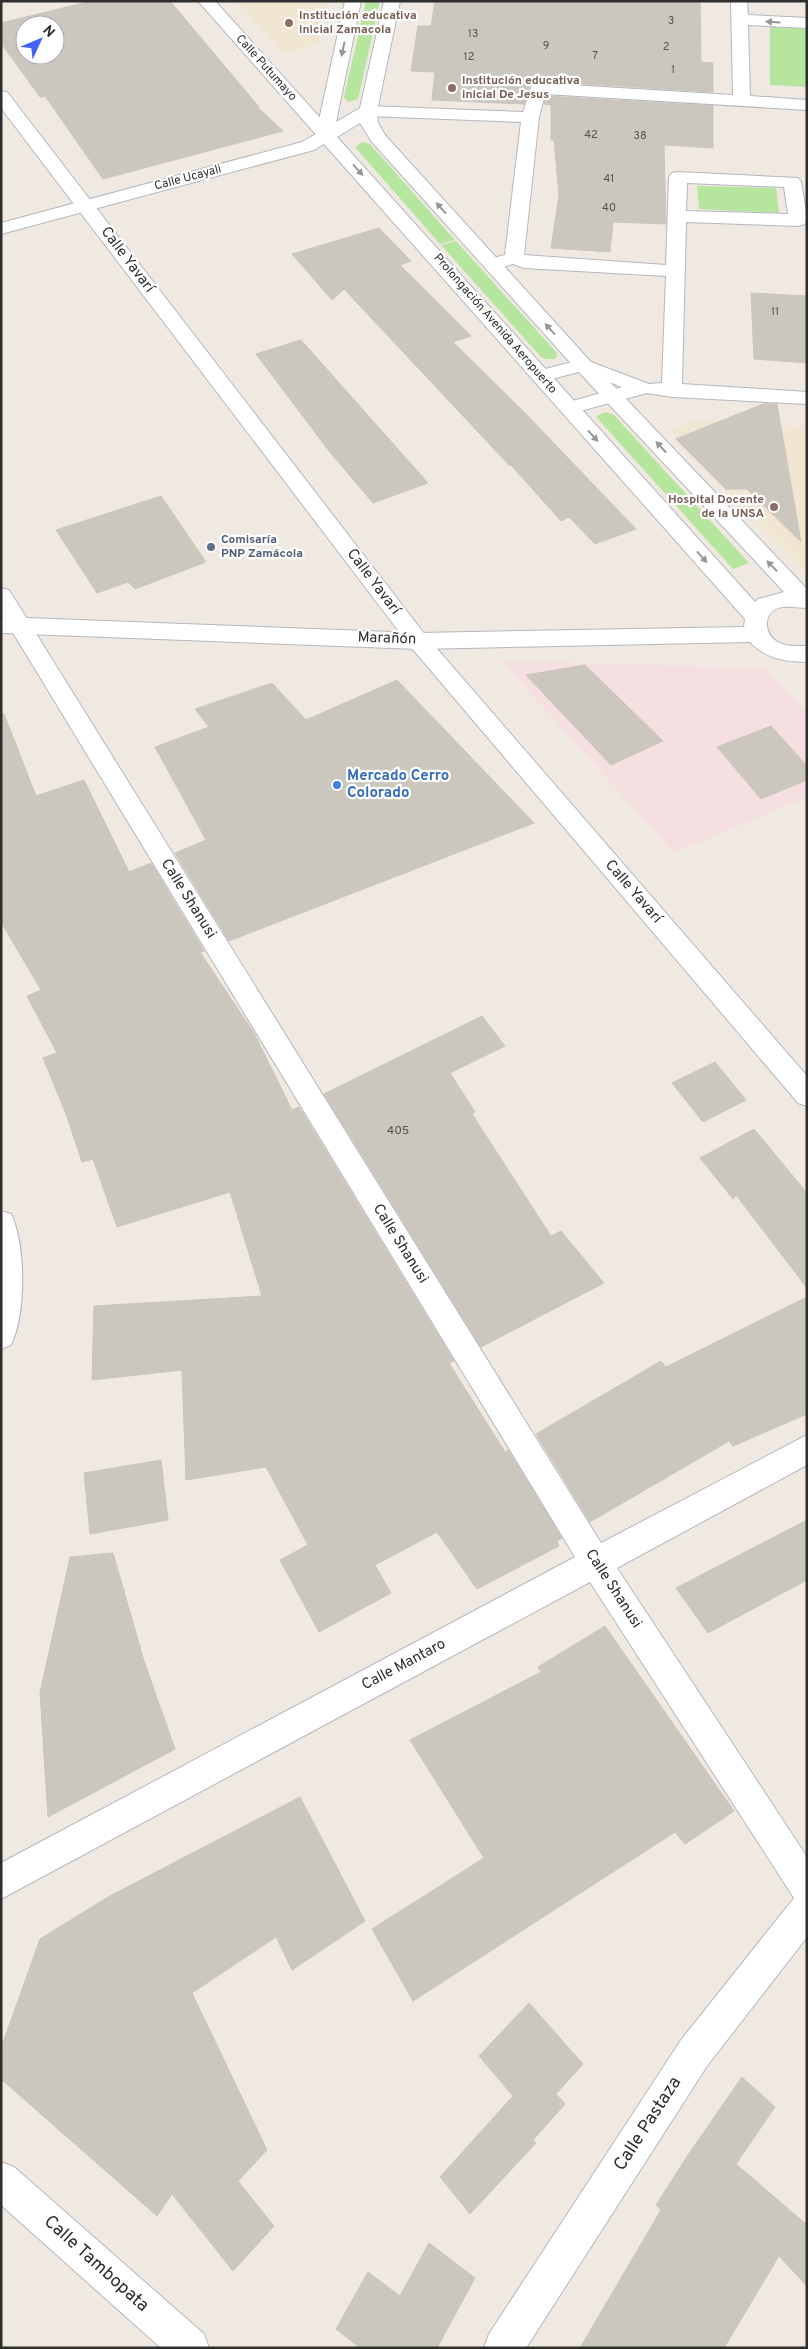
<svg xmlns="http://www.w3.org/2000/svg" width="808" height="2349" viewBox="0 0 808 2349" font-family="Overpass,sans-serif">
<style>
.education{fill:#f0e6d1}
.medical{fill:#f5dfe0}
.green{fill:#b6e59e}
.building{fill:#cbc7bf;stroke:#cbc5ba;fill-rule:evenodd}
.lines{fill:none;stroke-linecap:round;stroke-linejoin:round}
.street-casing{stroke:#b4b7c1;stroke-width:2}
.secondary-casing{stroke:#b4b7c1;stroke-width:2}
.street{fill:#fff;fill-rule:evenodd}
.secondary{fill:#fff;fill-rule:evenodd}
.oneway{fill:#969696}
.education-dot{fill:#8d6e63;stroke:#fff;stroke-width:2}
.service-dot{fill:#5c6f8a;stroke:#fff;stroke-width:2}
.shop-dot{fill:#3f7fe0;stroke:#fff;stroke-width:2}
.labels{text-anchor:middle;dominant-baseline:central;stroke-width:4.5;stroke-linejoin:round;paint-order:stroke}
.far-number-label{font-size:11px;fill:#555452}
.far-education-label{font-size:12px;font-weight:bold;fill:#785e54;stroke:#fff;text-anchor:start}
.far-street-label{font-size:12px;fill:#2e2e2e;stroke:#fff}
.far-service-label{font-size:12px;font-weight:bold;fill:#4e5e75;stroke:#fff;text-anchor:start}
.number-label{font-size:12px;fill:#555452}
.street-label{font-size:15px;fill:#2e2e2e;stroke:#fff}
.shop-label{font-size:15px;font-weight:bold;fill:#366cbe;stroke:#fff;text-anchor:start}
.near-street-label{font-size:18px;fill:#2e2e2e;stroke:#fff}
</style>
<rect width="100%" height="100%" fill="#efe9e1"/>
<!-- education -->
<path class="education" d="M 236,1 L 327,1 L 317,44 L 283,53 Z
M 695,419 L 807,427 L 807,572 L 677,443 L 673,430 Z"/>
<!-- medical -->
<path class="medical" d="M 502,661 L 763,668 L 807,712 L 807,797 L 674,853 Z"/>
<!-- green -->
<path class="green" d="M 366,1 L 380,1 L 358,99 L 348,102 L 344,97 Z
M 770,27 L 807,29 L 807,87 L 770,85 Z
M 362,142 L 370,144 L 455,240 L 440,244 L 355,147 Z
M 697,186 L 776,188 L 779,213 L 699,209 Z
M 456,241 L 557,353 L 557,356 L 555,359 L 545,359 L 541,357 L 441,245 Z
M 605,412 L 614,415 L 749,563 L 733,569 L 598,419 L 597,416 Z"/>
<!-- building -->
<path class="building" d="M 92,1 L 170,1 L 259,107 L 257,107 L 283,131 L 103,179 L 45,96 L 40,97 L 1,43 L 1,23 ZM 25,25 L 55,25 L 55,55 L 25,55 Z
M 435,1 L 700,1 L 701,62 L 713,63 L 713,92 L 538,81 L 530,83 L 524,104 L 432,100 L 435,72 L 411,71 L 418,26 L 431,26 Z
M 546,96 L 713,106 L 713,148 L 664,145 L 666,224 L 613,222 L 610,252 L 551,248 L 559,195 L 554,140 L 551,140 L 551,105 L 544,104 Z
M 379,228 L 411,261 L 400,265 L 471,336 L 453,342 L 525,413 L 636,529 L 595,544 L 569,517 L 561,521 L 511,465 L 509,465 L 344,289 L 332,300 L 292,254 Z
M 751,293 L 807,296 L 807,363 L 754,359 Z
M 301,340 L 428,483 L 373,503 L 329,451 L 256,354 Z
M 763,404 L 777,404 L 801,542 L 747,489 L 726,489 L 676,439 Z
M 161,496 L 206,562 L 135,589 L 128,582 L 97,593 L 56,530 Z
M 585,665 L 663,741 L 611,765 L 526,675 Z
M 397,680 L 534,823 L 229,941 L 175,853 L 206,840 L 155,747 L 209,727 L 195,709 L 272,683 L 306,720 Z
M 1,714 L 4,714 L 36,796 L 84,780 L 129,872 L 151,863 L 204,951 L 200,952 L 254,1033 L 292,1110 L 299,1107 L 454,1361 L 449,1363 L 505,1452 L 508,1450 L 562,1538 L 557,1541 L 559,1546 L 477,1589 L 437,1532 L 375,1565 L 391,1593 L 319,1632 L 280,1560 L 308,1545 L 266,1467 L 186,1480 L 182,1370 L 92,1380 L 94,1306 L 262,1296 L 230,1192 L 117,1227 L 93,1159 L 82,1162 L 66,1114 L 43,1058 L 57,1053 L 27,996 L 41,990 L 1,922 Z
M 771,726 L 807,766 L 807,780 L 761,799 L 717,747 Z
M 482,1016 L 505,1046 L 450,1073 L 475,1112 L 472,1114 L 551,1236 L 561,1231 L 604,1283 L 481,1347 L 324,1094 Z
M 715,1062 L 746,1100 L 703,1122 L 672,1083 Z
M 754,1129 L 807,1193 L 807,1288 L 736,1195 L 733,1199 L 700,1158 Z
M 807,1297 L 807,1414 L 733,1446 L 729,1441 L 590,1522 L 536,1434 L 661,1361 L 666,1367 Z
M 161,1460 L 168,1520 L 90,1534 L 84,1473 Z
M 807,1520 L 807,1580 L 708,1633 L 676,1588 Z
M 113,1553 L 144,1661 L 175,1749 L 48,1817 L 40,1693 L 70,1557 Z
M 605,1626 L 734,1811 L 685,1844 L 675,1832 L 413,2001 L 372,1929 L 484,1858 L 410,1740 L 541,1672 L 538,1667 Z
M 300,1797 L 365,1921 L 292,1970 L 276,1937 L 192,1993 L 267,2150 L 238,2181 L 274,2226 L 233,2271 L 172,2194 L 157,2216 L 1,2079 L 1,2048 L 40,1939 L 108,1897 Z
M 529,2003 L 583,2064 L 556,2094 L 565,2104 L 533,2140 L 536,2143 L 470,2214 L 440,2177 L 513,2096 L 479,2056 Z
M 742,2077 L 775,2107 L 736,2164 L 807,2225 L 807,2286 L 779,2256 L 724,2348 L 580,2348 L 661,2210 L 656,2205 L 688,2155 Z
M 429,2243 L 475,2278 L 437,2348 L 360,2348 L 336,2329 L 368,2272 L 400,2296 Z"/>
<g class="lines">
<!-- street casing -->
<g class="street-casing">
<path id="street" d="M 198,1 L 215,1 L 331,130 L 334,134 L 331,138 L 319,138 Z
M 731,1 L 747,1 L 748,15 L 807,18 L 807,28 L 748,25 L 750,96 L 807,100 L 807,110 L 545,94 L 539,117 L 524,255 L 666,265 L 669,177 L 672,173 L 678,172 L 798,178 L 801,182 L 807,217 L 805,224 L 798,226 L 686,222 L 682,384 L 807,392 L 807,404 L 672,397 L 647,393 L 569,414 L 562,412 L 559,408 L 562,404 L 622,387 L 582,371 L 541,382 L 534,380 L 531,376 L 534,372 L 583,359 L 649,384 L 662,383 L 666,276 L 524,268 L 513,264 L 496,269 L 489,267 L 487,263 L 489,259 L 505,255 L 521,122 L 368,116 L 362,115 L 359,111 L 362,107 L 368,106 L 523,112 L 532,84 L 538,83 L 733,95 ZM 687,183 L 784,187 L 788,214 L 686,211 Z
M 1,91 L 7,92 L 426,636 L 807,1076 L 807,1106 L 798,1103 L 410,646 L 1,108 Z
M 1,588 L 9,590 L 601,1543 L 807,1435 L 807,1465 L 617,1568 L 807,1857 L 807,1937 L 707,2066 L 526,2348 L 484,2348 L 489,2334 L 681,2040 L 794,1898 L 590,1582 L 1,1899 L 1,1863 L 575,1557 L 1,613 Z
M 1,1211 L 11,1214 C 26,1245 26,1314 11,1345 L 1,1349 Z
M 1,2162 L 14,2167 L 204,2334 L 209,2348 L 161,2348 L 1,2205 Z"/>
</g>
<!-- secondary casing -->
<g class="secondary-casing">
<path id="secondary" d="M 345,1 L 361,1 L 336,122 L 360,108 L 384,1 L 400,1 L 377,111 L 378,123 L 385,135 L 590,361 L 807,589 L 807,608 C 799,608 791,606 783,607 C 764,609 762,631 776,641 C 785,647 797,646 807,646 L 807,662 C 784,661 766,659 750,642 L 418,649 L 1,633 L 1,617 L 418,633 L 744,627 L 745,619 L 324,144 L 314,150 L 1,234 L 1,223 L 302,142 L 316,134 ZM 360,123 L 372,142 L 576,369 L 784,592 L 758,599 L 755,602 L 337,137 Z"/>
</g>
<!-- street -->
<use href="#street" class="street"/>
<!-- secondary -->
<use href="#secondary" class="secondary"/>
</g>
<!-- one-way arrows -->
<defs><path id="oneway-solid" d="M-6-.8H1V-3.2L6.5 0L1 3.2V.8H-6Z" transform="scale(1.25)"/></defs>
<g class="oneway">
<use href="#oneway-solid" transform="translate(773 22) rotate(-177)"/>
<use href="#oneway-solid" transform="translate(343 49) rotate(102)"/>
<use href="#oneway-solid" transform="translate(358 170) rotate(48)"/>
<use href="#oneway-solid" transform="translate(441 208) rotate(-132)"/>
<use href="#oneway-solid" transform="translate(550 329) rotate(-132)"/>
<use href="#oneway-solid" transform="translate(593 436) rotate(48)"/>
<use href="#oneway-solid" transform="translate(661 447) rotate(-133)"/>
<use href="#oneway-solid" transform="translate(702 557) rotate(48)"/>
<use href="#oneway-solid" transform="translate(772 566) rotate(-134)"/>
</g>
<!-- markers -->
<g class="education-dot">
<circle cx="289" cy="23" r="5"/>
<circle cx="452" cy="88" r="5"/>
<circle cx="774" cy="507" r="5"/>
</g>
<circle class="service-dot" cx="211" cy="547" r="5"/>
<circle class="shop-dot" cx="337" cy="785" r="5"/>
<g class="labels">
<!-- far-number labels -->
<g class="far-number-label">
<text x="671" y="21">3</text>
<text x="473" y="34">13</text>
<text x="546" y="46">9</text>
<text x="666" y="47">2</text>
<text x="595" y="56">7</text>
<text x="469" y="57">12</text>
<text x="673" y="70">1</text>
<text x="591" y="135">42</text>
<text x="640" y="136">38</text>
<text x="609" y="179">41</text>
<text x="609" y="208">40</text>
<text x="775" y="312">11</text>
</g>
<!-- far-education labels -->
<g class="far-education-label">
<text x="299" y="16">Institución educativa<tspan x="299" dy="14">inicial Zamacola</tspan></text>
<text x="462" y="81">Institución educativa<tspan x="462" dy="14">inicial De Jesus</tspan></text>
<text x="764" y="500" text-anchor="end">Hospital Docente<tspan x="764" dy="14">de la UNSA</tspan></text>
</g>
<!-- far-street labels -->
<g class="far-street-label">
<text transform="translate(266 68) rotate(48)">Calle Putumayo</text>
<text transform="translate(188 178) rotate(-15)">Calle Ucayali</text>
<text transform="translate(495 324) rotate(49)">Prolongación Avenida Aeropuerto</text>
</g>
<!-- far-service labels -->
<g class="far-service-label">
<text x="221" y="540">Comisaría<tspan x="221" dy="14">PNP Zamácola</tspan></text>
</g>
<!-- number labels -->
<g class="number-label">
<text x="398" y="1131">405</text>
</g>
<!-- street labels -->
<g class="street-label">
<text transform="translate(127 260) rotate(53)">Calle Yavarí</text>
<text transform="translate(373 582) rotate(53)">Calle Yavarí</text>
<text transform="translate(387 639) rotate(2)">Marañón</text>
<text transform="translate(633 892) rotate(49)">Calle Yavarí</text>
<text transform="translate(188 899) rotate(58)">Calle Shanusi</text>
<text transform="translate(400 1244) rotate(58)">Calle Shanusi</text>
<text transform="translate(613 1589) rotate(57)">Calle Shanusi</text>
<text transform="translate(404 1665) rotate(-28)">Calle Mantaro</text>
</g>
<!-- shop labels -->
<g class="shop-label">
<text x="347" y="776">Mercado Cerro<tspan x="347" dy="17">Colorado</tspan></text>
</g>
<!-- near-street labels -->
<g class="near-street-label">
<text transform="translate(648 2124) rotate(-57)">Calle Pastaza</text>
<text transform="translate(96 2264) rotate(42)">Calle Tambopata</text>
</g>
</g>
<!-- border -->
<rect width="808" height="2349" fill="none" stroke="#2e2e2e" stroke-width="5"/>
<!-- north arrow -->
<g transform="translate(40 40) rotate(46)"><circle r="24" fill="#ffffff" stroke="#ababab"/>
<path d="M0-4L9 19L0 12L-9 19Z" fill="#4264fb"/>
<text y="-8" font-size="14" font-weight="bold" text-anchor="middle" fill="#2e2e2e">N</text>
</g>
</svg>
